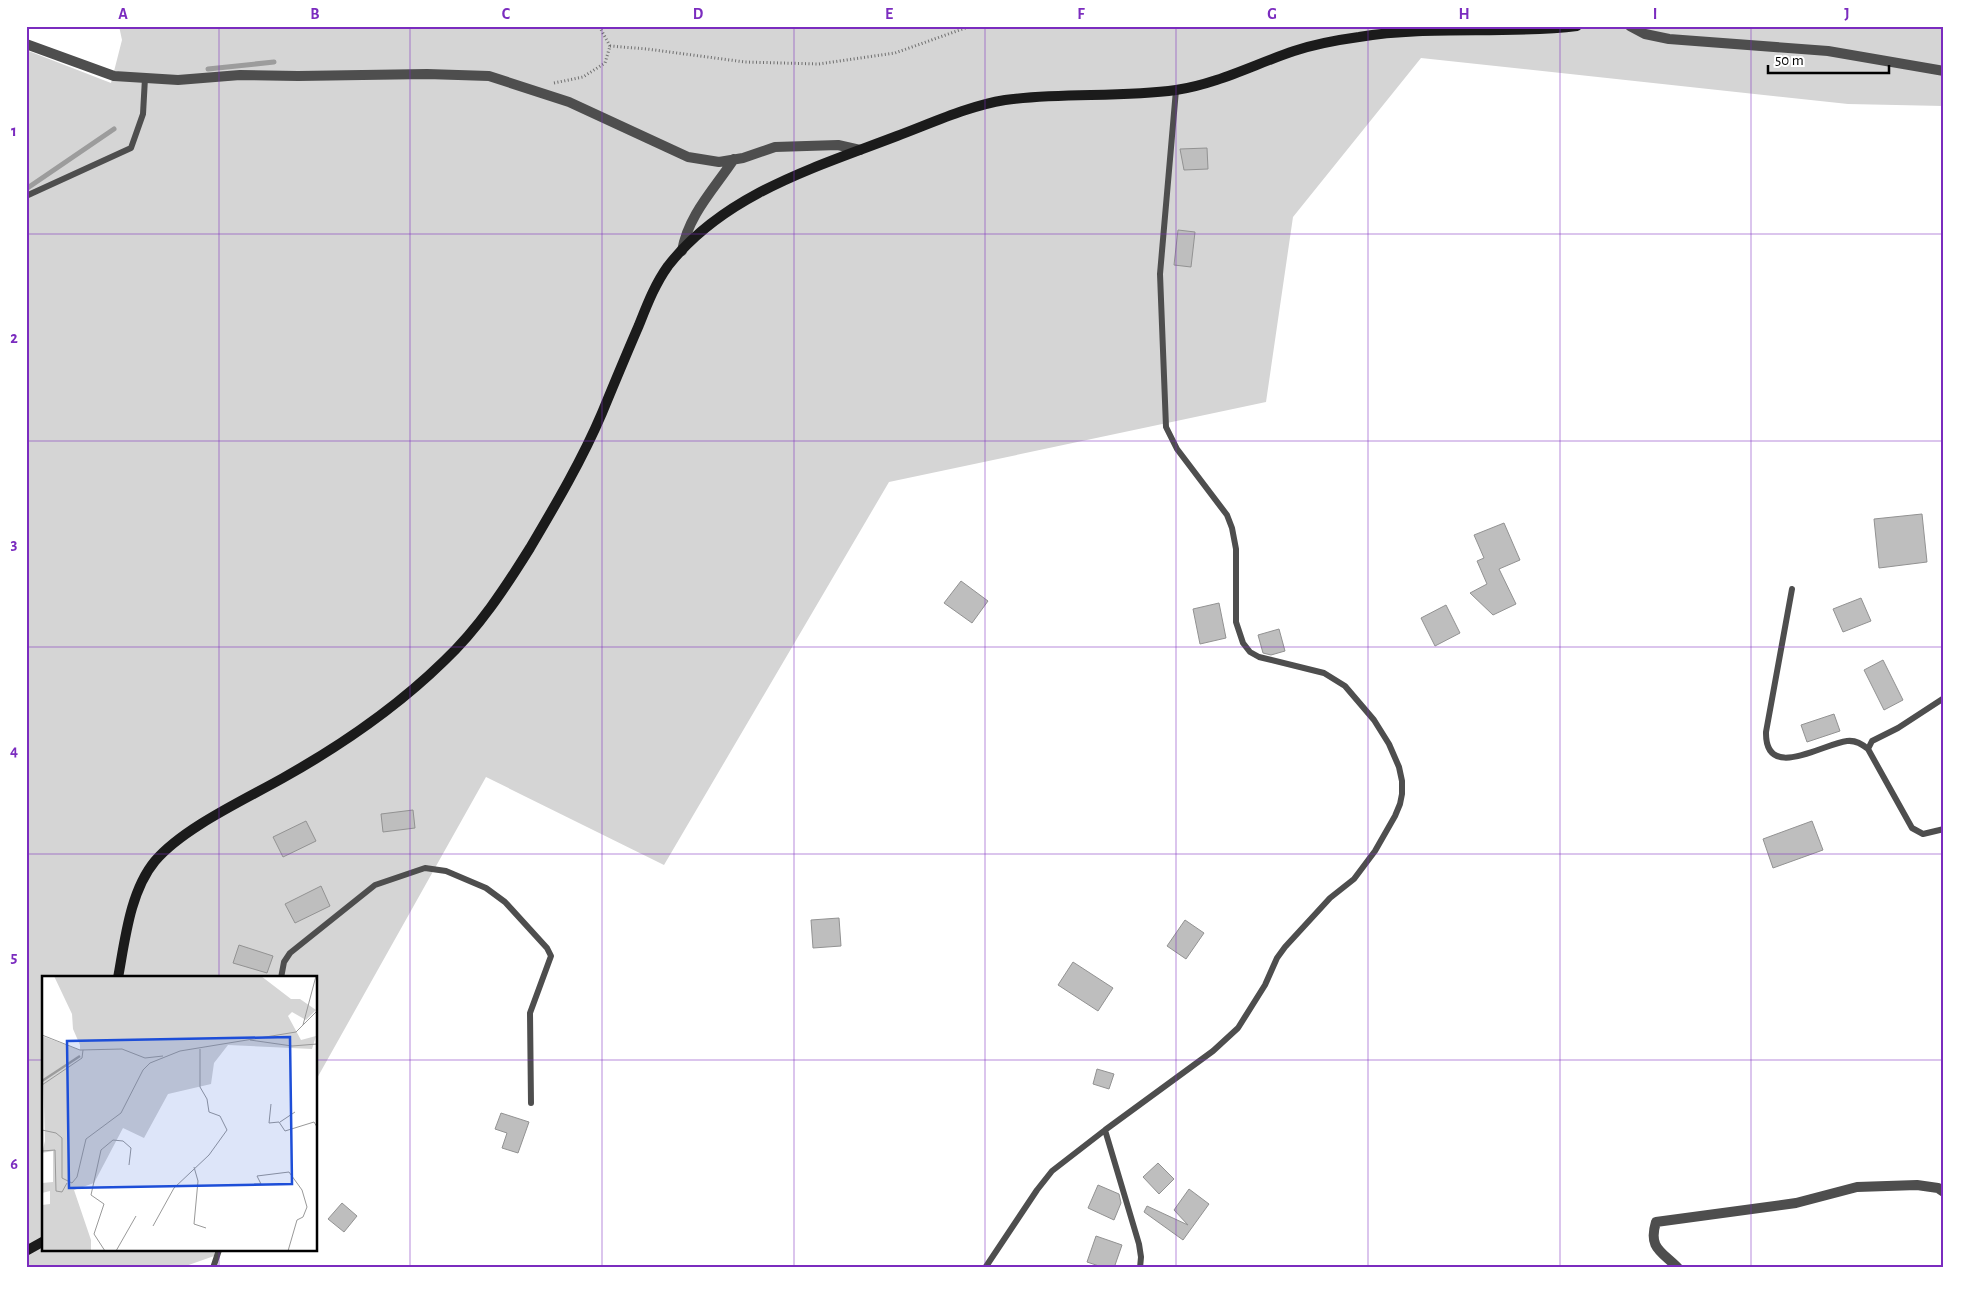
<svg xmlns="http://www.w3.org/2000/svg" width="1970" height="1294" viewBox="0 0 1970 1294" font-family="'Alegreya Sans',sans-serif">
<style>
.green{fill:#d5d5d5}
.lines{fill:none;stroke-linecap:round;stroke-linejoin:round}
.stream{stroke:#9c9c9c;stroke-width:5}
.building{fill:#bebebe;stroke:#929292}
.path{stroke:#707070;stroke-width:3;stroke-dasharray:1 2.5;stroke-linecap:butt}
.lane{stroke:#4e4e4e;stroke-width:6}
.street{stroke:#4e4e4e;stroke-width:10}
.secondary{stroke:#1b1b1b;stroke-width:10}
.grid{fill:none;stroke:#7b2cbf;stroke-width:1;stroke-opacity:0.55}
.inset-river{fill:none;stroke:#9c9c9c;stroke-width:2.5}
.inset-road{fill:none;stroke:#999;stroke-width:1}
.view{fill:#1d4ed8;fill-opacity:0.15;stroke:#1d4ed8;stroke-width:2.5}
.inset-edge{fill:none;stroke:#000;stroke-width:2.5}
.neatline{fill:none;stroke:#7b2cbf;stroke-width:2}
.grid-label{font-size:16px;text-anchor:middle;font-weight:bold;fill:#7b2cbf}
</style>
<rect width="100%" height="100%" fill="#fff"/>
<!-- green -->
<path class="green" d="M 119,26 L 1944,26 L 1944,106 L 1848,104 L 1421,58 L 1293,217 L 1266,402 L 889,482 L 664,865 L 486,777 L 316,1080 L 316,978 L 44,978 L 44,1250 L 220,1250 L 217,1255 L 180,1268 L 26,1268 L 26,50 L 111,83 L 122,40 Z"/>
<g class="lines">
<!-- stream -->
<path class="stream" d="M 208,69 L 274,62
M 26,189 L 114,129"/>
</g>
<!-- building -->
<path class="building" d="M 1207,148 L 1208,169 L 1184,170 L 1180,149 Z
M 1178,230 L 1195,232 L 1191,267 L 1174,265 Z
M 1922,514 L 1927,562 L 1879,568 L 1874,519 Z
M 1504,523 L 1520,560 L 1499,569 L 1516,604 L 1493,615 L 1470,593 L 1487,584 L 1477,561 L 1484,558 L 1474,535 Z
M 961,581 L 988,601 L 972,623 L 944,603 Z
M 1861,598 L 1871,621 L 1843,632 L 1833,609 Z
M 1219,603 L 1226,638 L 1200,644 L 1193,609 Z
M 1446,605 L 1460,633 L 1435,646 L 1421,618 Z
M 1279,629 L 1285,651 L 1271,655 L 1263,653 L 1258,635 Z
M 1883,660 L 1903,700 L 1884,710 L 1864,670 Z
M 1834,714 L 1840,731 L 1807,742 L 1801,725 Z
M 413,810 L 415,828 L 383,832 L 381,814 Z
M 306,821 L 316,841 L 283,857 L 273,837 Z
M 1812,821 L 1823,850 L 1773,868 L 1763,839 Z
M 321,886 L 330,906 L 295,923 L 285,904 Z
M 839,918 L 841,946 L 813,948 L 811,920 Z
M 1185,920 L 1204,933 L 1186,959 L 1167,946 Z
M 239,945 L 273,956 L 267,973 L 233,963 Z
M 1073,962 L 1113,988 L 1098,1011 L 1058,985 Z
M 1097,1069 L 1114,1074 L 1109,1089 L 1093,1084 Z
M 501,1113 L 529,1122 L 518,1153 L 502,1148 L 507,1133 L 495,1129 Z
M 1158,1163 L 1174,1179 L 1159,1194 L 1143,1177 Z
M 1098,1185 L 1119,1194 L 1121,1203 L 1114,1220 L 1088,1208 Z
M 1189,1189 L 1209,1204 L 1183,1240 L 1144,1212 L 1147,1206 L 1188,1225 L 1174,1210 Z
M 342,1203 L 357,1216 L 344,1232 L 328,1219 Z
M 1096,1236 L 1122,1245 L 1114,1268 L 1105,1268 L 1087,1262 Z"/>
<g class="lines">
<!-- path -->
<path class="path" d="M 610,46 L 647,49 L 745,62 L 819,64 L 895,53 L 971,26
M 554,83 L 583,77 L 605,63 L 610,46 L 599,26"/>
<!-- lane -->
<path class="lane" d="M 26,196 L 131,148 L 143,114 L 145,78
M 1792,589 L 1766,732 C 1765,782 1822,744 1847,741 C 1856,740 1862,744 1868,749 L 1912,828 L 1923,834 L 1944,829
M 1868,749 L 1872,741 L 1898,728 L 1944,698
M 281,978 L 284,962 L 290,953 L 375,885 L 425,868 L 446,871 L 486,888 L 505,902 L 547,948 L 551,956 L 530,1013 L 531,1103
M 1105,1130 L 1139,1244 L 1141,1257 L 1140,1268
M 213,1268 L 219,1250
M 985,1268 L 1037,1190 L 1052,1171 L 1105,1130 L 1213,1051 L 1238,1028 L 1265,985 L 1277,958 L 1285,947 L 1330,898 L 1354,879 L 1375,851 L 1395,816 L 1400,804 L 1402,794 L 1402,781 L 1399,767 L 1389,744 L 1374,720 L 1345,686 L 1324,673 L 1259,657 L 1250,652 L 1243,643 L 1236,622 L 1236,549 L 1232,528 L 1227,515 L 1177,449 L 1166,427 L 1160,274 L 1176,90"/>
<!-- street -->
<path class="street" d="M 1630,26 L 1645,34 L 1669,39 L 1828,51 L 1944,71
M 26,44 L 114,76 L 178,80 L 240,75 L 298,76 L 427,74 L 489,76 L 569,102 L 688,157 L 719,162 L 743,158 L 775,147 L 838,145 L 860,150
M 682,251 C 688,215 715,188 734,159
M 1678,1268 C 1661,1251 1648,1248 1656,1222 L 1796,1203 L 1857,1187 L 1917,1185 L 1938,1188 L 1944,1192"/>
<!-- secondary -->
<path class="secondary" d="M 118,978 C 125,940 130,891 155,861 C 183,828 244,800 283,778 C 340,746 397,707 444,661 C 479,628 505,588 530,548 C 556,504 582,460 602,413 C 614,384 626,355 639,325 C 647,305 655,284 668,266 C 724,194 816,167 897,136 C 932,123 968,106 1005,100 C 1062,92 1120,98 1176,90 C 1217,84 1255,64 1294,51 C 1315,44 1337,40 1359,37 C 1431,25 1505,35 1577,26
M 26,1251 L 44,1241"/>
</g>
<!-- grid -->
<path class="grid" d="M 219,26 L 219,978M 410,26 L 410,1268M 602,26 L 602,1268M 794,26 L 794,1268M 985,26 L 985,1268M 1176,26 L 1176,1268M 1368,26 L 1368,1268M 1560,26 L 1560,1268M 1751,26 L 1751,1268M 26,234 L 1944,234M 26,441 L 1944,441M 26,647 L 1944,647M 26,854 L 1944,854M 26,1060 L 44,1060M 316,1060 L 1944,1060M 219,1250 L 219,1268"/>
<!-- overview -->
<g transform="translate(42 976)">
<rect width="275" height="275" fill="#fff"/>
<path d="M 12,0 L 219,0 L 249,23 L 258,23 L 274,34 L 264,44 L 250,36 L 246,40 L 259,64 L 274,60 L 270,73 L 186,69 L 172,87 L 169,108 L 126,118 L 102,162 L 81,152 L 52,207 L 32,214 L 49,264 L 49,275 L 0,275 L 0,229 L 8,228 L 8,215 L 0,217 L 0,207 L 11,206 L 11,175 L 0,177 L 3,165 L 0,60 L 38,74 L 38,69 L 31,53 L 30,38 Z" fill="#d5d5d5"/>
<path class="inset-river" d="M 0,105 L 38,80"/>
<path class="inset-road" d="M 261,49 L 274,0M 0,59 L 38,74 L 80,73 L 103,82 L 121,80M 208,64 L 250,70 L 275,68M 0,109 L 40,82 L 41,74M 229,128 L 227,147 L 237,146 L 243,155 L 272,146 L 275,151M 238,146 L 253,136M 0,154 L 14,157 L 20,162 L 20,202 L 30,207 L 35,201 L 44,163 L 79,137 L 101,94 L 108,87 L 138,75 L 254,56 L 275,35M 0,175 L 13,174 L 14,215 L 20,216 L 25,207M 152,191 L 156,205 L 152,248 L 164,252M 212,208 L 219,208 L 215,200 L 247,196 L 260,214 L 265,231 L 261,241 L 255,244 L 246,275M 111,250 L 132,212 L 167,179 L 185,154 L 178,140 L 167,136 L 165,123 L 158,111 L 158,73M 63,275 L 52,258 L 62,228 L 49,219 L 59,174 L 71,164 L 81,165 L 89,172 L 87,189M 74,275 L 94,240"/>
<path class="view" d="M 248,61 L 250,208 L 27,212 L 25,65 Z"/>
<rect width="275" height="275" class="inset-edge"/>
</g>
<!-- border -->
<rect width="1970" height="1294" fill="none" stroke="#ffffff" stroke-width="55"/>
<!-- scale -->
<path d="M1768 65v8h121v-8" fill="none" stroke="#000000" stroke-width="2.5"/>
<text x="1775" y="65" font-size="15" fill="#000000" stroke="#ffffff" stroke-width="4" paint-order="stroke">50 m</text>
<rect x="28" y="28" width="1914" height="1238" class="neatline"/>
<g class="grid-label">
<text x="123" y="19">A</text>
<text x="315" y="19">B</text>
<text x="506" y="19">C</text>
<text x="698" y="19">D</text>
<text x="889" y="19">E</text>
<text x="1081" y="19">F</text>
<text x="1272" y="19">G</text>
<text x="1464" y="19">H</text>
<text x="1655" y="19">I</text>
<text x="1847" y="19">J</text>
<text x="14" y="136">1</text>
<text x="14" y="343">2</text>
<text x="14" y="549">3</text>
<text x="14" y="756">4</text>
<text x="14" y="962">5</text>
<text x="14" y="1169">6</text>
</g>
</svg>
